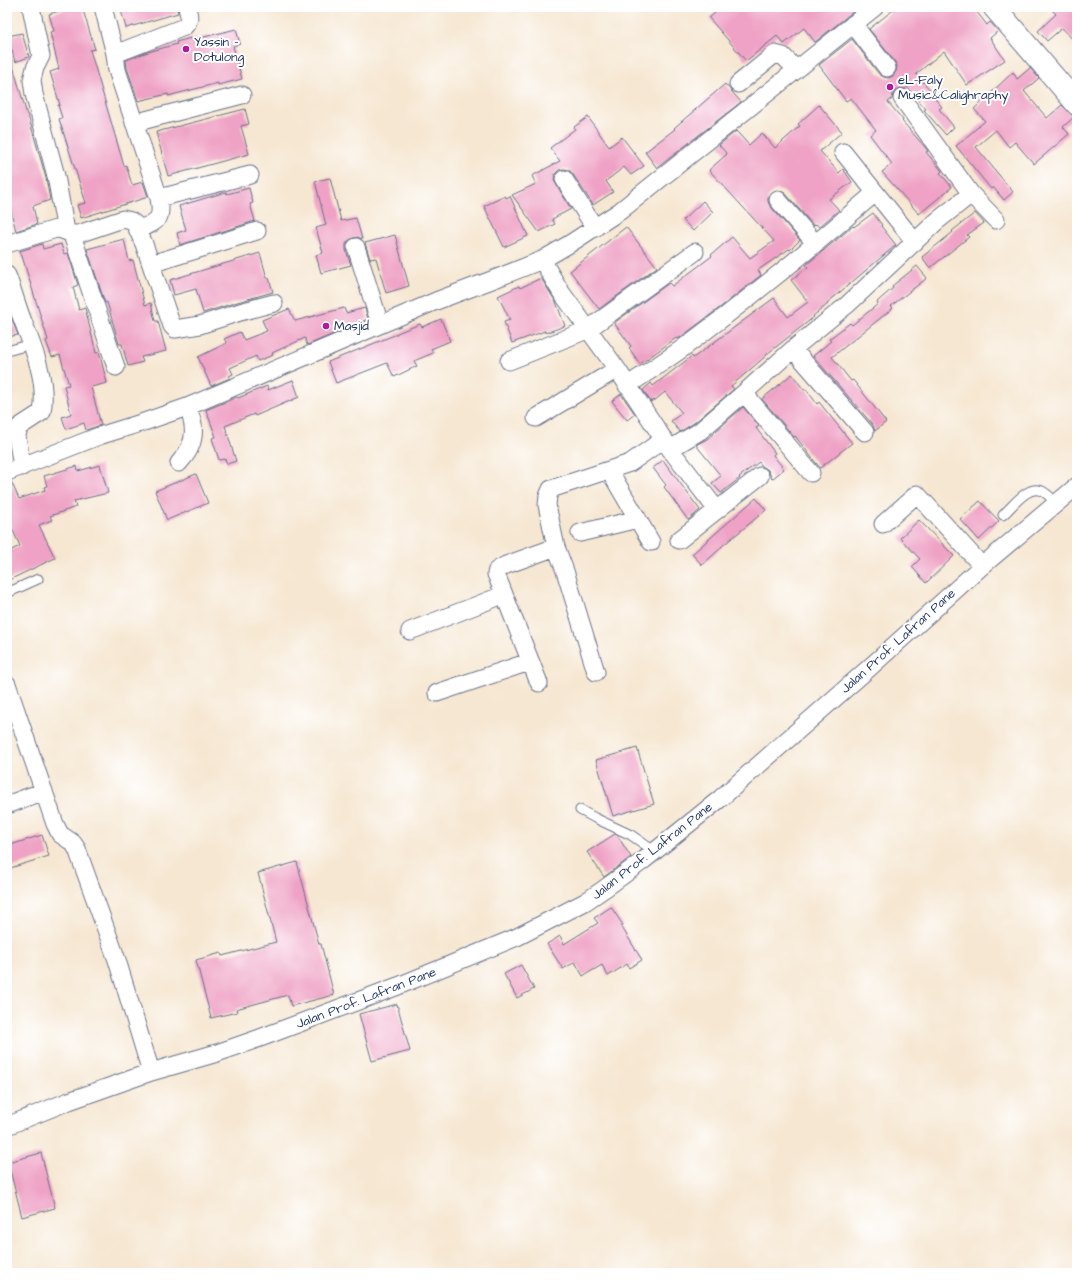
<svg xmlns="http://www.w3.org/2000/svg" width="1084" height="1280" viewBox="0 0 1084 1280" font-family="'Architects Daughter',sans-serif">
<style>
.building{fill:#efa2c5}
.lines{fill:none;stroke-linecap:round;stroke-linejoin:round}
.lane-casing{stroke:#686f87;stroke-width:11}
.street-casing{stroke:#686f87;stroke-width:19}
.primary-casing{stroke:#686f87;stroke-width:24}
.lane{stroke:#fff;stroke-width:9}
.street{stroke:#fff;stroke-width:17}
.primary{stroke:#fff;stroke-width:22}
.poi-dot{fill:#b5179e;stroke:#fff;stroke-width:1.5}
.labels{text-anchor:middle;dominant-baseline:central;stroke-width:4;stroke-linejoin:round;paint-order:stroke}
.poi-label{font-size:13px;fill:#1b2f5e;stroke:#fff;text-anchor:start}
.street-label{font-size:13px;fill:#1b2f5e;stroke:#fff}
</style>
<rect width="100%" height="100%" fill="#fff"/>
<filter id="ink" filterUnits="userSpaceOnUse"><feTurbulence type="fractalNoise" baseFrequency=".025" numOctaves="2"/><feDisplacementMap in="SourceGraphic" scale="8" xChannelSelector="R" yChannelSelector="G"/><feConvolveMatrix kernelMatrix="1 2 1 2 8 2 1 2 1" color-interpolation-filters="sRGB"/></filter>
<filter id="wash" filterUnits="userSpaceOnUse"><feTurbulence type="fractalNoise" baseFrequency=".012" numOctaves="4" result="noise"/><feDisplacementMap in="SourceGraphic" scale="16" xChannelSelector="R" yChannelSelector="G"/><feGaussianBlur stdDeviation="0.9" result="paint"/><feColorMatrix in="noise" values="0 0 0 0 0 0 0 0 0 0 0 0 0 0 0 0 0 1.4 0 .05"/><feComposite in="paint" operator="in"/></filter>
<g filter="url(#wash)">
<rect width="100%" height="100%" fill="#f6e7d2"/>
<g id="blocks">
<!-- building -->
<path class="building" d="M 73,7 L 82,7 L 95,49 L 90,50 L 124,166 L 126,165 L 132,185 L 143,182 L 148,197 L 81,218 L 77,205 L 86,203 L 59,119 L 62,118 L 58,105 L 60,105 L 50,72 L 59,69 L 50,32 L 54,31 L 49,14 Z
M 120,7 L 177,7 L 178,13 L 126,28 Z
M 722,7 L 859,7 L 815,42 L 804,28 L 784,44 L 777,36 L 746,61 L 709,18 Z
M 897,7 L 973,7 L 987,25 L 990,22 L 998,31 L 990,38 L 1005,60 L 967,85 L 944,51 L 916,74 L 933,93 L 931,94 L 942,107 L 939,109 L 954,127 L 946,135 L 924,110 L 926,109 L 907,87 L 905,89 L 901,88 L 896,90 L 893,94 L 892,99 L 888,102 L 903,120 L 902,121 L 924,146 L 928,151 L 926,152 L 942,171 L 940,173 L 952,187 L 919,214 L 882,172 L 892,164 L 870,135 L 876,130 L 851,98 L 846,101 L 819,65 L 852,39 L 879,74 L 884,77 L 889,78 L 893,76 L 896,71 L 897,66 L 895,62 L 869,29 Z
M 1049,7 L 1077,7 L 1077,44 L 1062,28 L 1047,41 L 1038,31 L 1056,14 Z
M 236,29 L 240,44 L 233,46 L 242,79 L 218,85 L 218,83 L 168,96 L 168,94 L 138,101 L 127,68 L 126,60 L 148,52 L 177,44 L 176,42 L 191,38 L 192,40 Z
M 22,33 L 29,57 L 15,62 L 8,36 Z
M 7,59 L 11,59 L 27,115 L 28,115 L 46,178 L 50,200 L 33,206 L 37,224 L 16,231 L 7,196 Z
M 1030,68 L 1039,78 L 1024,91 L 1047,118 L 1062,105 L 1074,117 L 1063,127 L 1069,134 L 1034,164 L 1015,142 L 1009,147 L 996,130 L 976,147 L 1013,192 L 1004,200 L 993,187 L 991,189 L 956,146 L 985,121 L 974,109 L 1013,72 L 1017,79 Z
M 725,84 L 741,102 L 657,168 L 645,152 L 675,129 L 674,128 Z
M 819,105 L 842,132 L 820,151 L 839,173 L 843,169 L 852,182 L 829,199 L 839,210 L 819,227 L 816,224 L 814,226 L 785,193 L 782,191 L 777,190 L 772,192 L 768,197 L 768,201 L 770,206 L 800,240 L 790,250 L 789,249 L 758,270 L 761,275 L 726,303 L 681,337 L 677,339 L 676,338 L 640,364 L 629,348 L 631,346 L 614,323 L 669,283 L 672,286 L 712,256 L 711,255 L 732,237 L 750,258 L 774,241 L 709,170 L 727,154 L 719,145 L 736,131 L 749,145 L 762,133 L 775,148 L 800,126 L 798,124 Z
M 245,109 L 249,124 L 241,126 L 249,154 L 168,176 L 156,132 Z
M 588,117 L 609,147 L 622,137 L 644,166 L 631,175 L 624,167 L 606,181 L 613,192 L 593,205 L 572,173 L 569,170 L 564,169 L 559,170 L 555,174 L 554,180 L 556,184 L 571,209 L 552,219 L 555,224 L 539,232 L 512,195 L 536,184 L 532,176 L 560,161 L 550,148 L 575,129 L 574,127 Z
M 330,178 L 341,221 L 356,218 L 362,239 L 358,237 L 353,238 L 348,241 L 346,244 L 346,250 L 351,265 L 321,273 L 316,255 L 323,253 L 316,228 L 326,225 L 315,181 Z
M 249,188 L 253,203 L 250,204 L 255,221 L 180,245 L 177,233 L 186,230 L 179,206 L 226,192 L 227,194 Z
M 505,196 L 506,198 L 510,196 L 528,236 L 504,247 L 484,206 Z
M 703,201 L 713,212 L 693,231 L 683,220 Z
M 873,213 L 882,225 L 881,226 L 896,245 L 827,303 L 828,304 L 813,316 L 814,317 L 767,354 L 767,355 L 731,386 L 734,389 L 694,423 L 680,432 L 671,421 L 682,413 L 665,392 L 654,401 L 653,400 L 651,402 L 643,390 L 651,383 L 653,386 L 692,356 L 693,358 L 774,298 L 788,317 L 808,302 L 791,280 L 808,267 L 806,265 L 853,226 L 854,227 Z
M 975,213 L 984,223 L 967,235 L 969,237 L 930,268 L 922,257 L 953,232 L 952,231 Z
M 626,227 L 657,267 L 599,309 L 570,271 Z
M 395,235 L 409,286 L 386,293 L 376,258 L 370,259 L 365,243 Z
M 124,239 L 129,261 L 133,260 L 145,305 L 151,303 L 155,321 L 158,321 L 166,351 L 141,357 L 143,362 L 128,366 L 122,344 L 119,344 L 107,302 L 105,303 L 87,249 Z
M 42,244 L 43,249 L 61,244 L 64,254 L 68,253 L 78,285 L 73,287 L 79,310 L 85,308 L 96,353 L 99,352 L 107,383 L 91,387 L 101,425 L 86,430 L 84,423 L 66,429 L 62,417 L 71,414 L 64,386 L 69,385 L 60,355 L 52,357 L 46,341 L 48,340 L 21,253 L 20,253 L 20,251 Z
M 260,253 L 267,278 L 269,278 L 273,292 L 234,303 L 203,313 L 196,289 L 174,295 L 170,280 Z
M 917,266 L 927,278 L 891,306 L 893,308 L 832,357 L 851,381 L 853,380 L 886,422 L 875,431 L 873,425 L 813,356 L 831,341 L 829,339 L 850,323 L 852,325 L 878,304 L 877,302 L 893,288 L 892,286 Z
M 541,278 L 556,302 L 565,326 L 545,333 L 545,331 L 512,343 L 504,322 L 510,320 L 498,296 L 519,286 L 520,288 Z
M 7,306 L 18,335 L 7,337 Z
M 344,308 L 346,313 L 365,308 L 368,319 L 310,344 L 307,345 L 305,338 L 272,353 L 273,355 L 258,361 L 256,356 L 230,368 L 233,374 L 229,376 L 230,378 L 211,386 L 198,357 L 227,343 L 224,339 L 240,332 L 244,340 L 267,331 L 262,320 L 289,309 L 295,321 Z
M 441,319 L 450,341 L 431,349 L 433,353 L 414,361 L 417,366 L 394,377 L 387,363 L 336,383 L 328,362 L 397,334 L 397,333 L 420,324 L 422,327 Z
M 792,374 L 804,390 L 806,389 L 817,404 L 819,402 L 852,443 L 820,468 L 795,436 L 794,437 L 762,399 Z
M 293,380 L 299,397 L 255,416 L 254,414 L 225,426 L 236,461 L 227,464 L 225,459 L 219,460 L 212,438 L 216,437 L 206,410 L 237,397 L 238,398 L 267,386 L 268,390 Z
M 621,394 L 635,414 L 627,420 L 612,401 Z
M 743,407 L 759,426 L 756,428 L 775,453 L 773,455 L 784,469 L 772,479 L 768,470 L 762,466 L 759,462 L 739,477 L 740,478 L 721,493 L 712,483 L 721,476 L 696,445 L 707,439 Z
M 663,460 L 700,510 L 688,520 L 664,487 L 666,485 L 653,468 Z
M 100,465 L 108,493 L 74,501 L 76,507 L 50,516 L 52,520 L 39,525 L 55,558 L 7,581 L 7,552 L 20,546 L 10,524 L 7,525 L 7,482 L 11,481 L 19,499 L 45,490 L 44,487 L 47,486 L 44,476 L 77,466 L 78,471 Z
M 196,474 L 208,503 L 167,520 L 155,491 Z
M 756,498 L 766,510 L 721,547 L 721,548 L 702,565 L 692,554 Z
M 980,501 L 999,521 L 979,540 L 960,519 Z
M 919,520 L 954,556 L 926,583 L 912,567 L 920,559 L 900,538 Z
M 637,748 L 654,804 L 613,816 L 596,760 Z
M 615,834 L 617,835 L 631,857 L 604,877 L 587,852 Z
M 42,835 L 49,856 L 7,869 L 7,846 Z
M 297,862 L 319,944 L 321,944 L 334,995 L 291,1006 L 288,995 L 236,1009 L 237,1012 L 211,1018 L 196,960 L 221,953 L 222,956 L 276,942 L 258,873 Z
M 611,907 L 623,925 L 621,926 L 642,960 L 629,968 L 627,964 L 608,976 L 602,965 L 583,976 L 575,962 L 563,969 L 547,944 L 560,936 L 564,944 L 598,923 L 594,918 Z
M 521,965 L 534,989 L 517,998 L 504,974 Z
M 397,1004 L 410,1051 L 372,1061 L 359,1014 Z
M 41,1153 L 55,1208 L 22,1217 L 8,1162 Z"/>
</g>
</g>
<g filter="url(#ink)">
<use href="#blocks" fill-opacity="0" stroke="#686f87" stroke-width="1"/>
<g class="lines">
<!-- lane casing -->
<g class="lane-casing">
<path id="lane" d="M 7,351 L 32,344
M 1003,515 C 1012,507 1028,484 1042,491 C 1047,493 1052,499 1056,503
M 7,593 L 38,579
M 580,810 L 595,818 L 631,835 L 654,851"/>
</g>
<!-- street casing -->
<g class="street-casing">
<path id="street" d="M 31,7 L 41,56 L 35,68 L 32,80 L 34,94 L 56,176 L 66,231
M 103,7 L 115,54 L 184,27 C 191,19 189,17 187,7
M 853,24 L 887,68
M 115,54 L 117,70 L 159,198 C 163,221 157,221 138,230
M 738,84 L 775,54 L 783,56 L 796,69
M 134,123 L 242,95
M 843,152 L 915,242
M 564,179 L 595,228
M 971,194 L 996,220
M 159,198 L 250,175
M 778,200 L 816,244
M 72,235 L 116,367
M 7,244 L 56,229 C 64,229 70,235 78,234 L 123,219 L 131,221 L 135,224 L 144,244 L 172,326 L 175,329 L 200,325 L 240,312 L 274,303
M 356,247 L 380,324
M 542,260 L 561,292 L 617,369 L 670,449 L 700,431 L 744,393 L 793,349 L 847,305 L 937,221 L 971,194 L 902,98
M 151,264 L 257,231
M 7,275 C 12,288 16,302 21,316 C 32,345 48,380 42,412 L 19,427 L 17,436 L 22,467
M 793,349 L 865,432
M 509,361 L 587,330 L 695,252
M 627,386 C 646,373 665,361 683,348 C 749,299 813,247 875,193
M 744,393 L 811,473
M 536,418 L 617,369
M 670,449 L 717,510 L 679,540
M 179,463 C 183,458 188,453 190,447 C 196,434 193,419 187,407
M 609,470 L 651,542
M 7,472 L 99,436 L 144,422 L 187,407 L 436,301 L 497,278 L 542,260 L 571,243 L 620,211 L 875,7
M 717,510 L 760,476
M 883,524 L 917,494 L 982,566
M 580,533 L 638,519
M 410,631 L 503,595
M 596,672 L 565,571 L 556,547 L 547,505 L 548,496 L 551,489 L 630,463 L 664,439
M 539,683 L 496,574 L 497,570 L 506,565 L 556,547
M 7,684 L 55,824 L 60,834 L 73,843 L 77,849 L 117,960 L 151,1072
M 437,693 L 529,662
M 7,805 L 44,791
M 7,1126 L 69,1101 L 151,1072 L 217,1053 L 260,1038 L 398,986 L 517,937 L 585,902 L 604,889 L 644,860 L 721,798 L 868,669 L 982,566 L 1077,486"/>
</g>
<!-- primary casing -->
<g class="primary-casing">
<path id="primary" d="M 994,7 L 1077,104"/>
</g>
<!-- lane -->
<use href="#lane" class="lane"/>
<!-- street -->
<use href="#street" class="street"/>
<!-- primary -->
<use href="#primary" class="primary"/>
</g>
</g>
<!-- markers -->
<g class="poi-dot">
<circle cx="186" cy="49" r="4"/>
<circle cx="890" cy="87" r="4"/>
<circle cx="326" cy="326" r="4"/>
</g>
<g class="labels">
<!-- poi labels -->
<g class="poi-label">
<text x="194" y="42">Yassin -<tspan x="194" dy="15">Dotulong</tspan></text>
<text x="898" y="80">eL-Faly<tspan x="898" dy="15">Music&amp;Calighraphy</tspan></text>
<text x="334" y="326">Masjid</text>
</g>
<!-- street labels -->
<g class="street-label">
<text transform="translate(898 641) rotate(-42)">Jalan Prof. Lafran Pane</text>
<text transform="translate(652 851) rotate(-38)">Jalan Prof. Lafran Pane</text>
<text transform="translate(366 998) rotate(-21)">Jalan Prof. Lafran Pane</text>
</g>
</g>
<!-- margin -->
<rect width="1084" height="1280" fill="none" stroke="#fff" stroke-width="24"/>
</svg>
